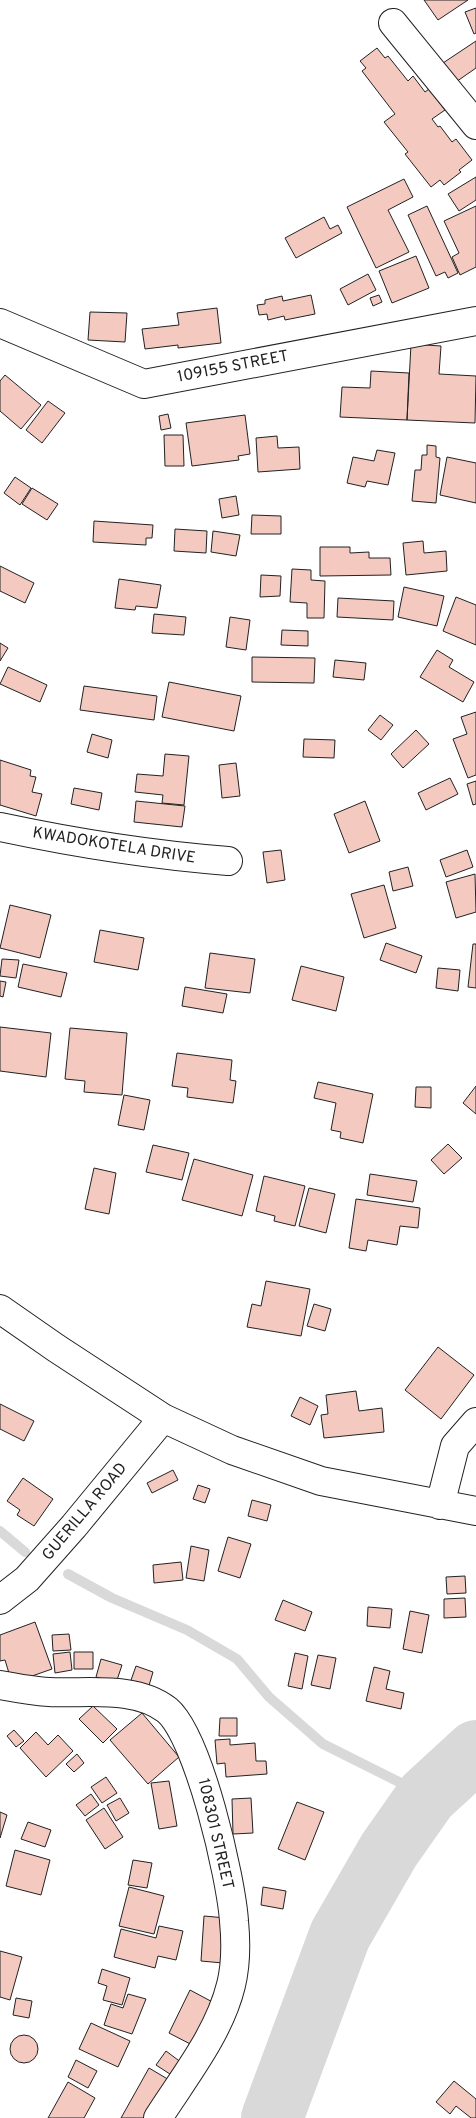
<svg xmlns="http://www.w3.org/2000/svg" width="476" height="2118" viewBox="0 0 476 2118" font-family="Overpass,sans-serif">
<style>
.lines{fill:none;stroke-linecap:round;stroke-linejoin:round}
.stream{stroke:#d9d9d9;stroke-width:10}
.river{stroke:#d9d9d9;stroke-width:62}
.building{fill:#f3c9c0;stroke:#222}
.minor-casing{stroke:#222;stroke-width:30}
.minor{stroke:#fff;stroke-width:28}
.labels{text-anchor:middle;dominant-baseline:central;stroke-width:4;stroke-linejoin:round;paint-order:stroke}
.street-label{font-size:16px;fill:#222;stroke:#fff}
</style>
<rect width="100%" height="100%" fill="#fff"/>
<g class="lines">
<!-- stream -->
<path class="stream" d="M 0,1531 L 25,1552
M 68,1574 L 112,1598 L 187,1630 L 237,1659 L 269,1697 L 323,1744 L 427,1796"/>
<!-- river -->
<path class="river" d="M 272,2118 L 340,1935 L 389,1850 L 427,1796 L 476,1751"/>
</g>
<!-- building -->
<path class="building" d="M 424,0 L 468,0 L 438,20 Z
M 476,8 L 476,33 L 474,34 L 465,12 Z
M 476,41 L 476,68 L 453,84 L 440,65 Z
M 377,48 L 385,58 L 388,56 L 408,81 L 413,76 L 425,92 L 429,89 L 445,110 L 432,119 L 438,127 L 440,126 L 452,142 L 456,139 L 472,160 L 459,170 L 461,172 L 444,185 L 440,180 L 431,187 L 405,154 L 408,152 L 384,122 L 395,114 L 362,71 L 366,68 L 360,61 Z
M 476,177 L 476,200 L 459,211 L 448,194 Z
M 404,179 L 413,197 L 388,210 L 409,252 L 376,268 L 347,207 Z
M 427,206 L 458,273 L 448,278 L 445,272 L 436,276 L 408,215 Z
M 476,206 L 476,267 L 460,275 L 452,257 L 459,253 L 444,221 Z
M 324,217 L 330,229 L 338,225 L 342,233 L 296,258 L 285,238 Z
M 416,256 L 429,288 L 392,303 L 379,271 Z
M 368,274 L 376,290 L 348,305 L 340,289 Z
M 311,295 L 315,314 L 285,320 L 284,316 L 268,320 L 267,314 L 259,315 L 257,305 L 265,304 L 265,300 L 282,296 L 283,301 Z
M 379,295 L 382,302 L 373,306 L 370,298 Z
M 217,308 L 221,343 L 178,348 L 178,345 L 145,349 L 142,329 L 179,325 L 177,313 Z
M 90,312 L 127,313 L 125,342 L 88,340 Z
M 411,344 L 441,346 L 439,374 L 476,376 L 475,423 L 407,420 Z
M 371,371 L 409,373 L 407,420 L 340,417 L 342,387 L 370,388 Z
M 5,375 L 41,405 L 21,429 L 0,411 L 0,381 Z
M 48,401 L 65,413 L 42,443 L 26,430 Z
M 168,414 L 171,428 L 161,430 L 159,416 Z
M 245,415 L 250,454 L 238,456 L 239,460 L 192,466 L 186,423 Z
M 164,435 L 183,435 L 184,466 L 165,466 Z
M 277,436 L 278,448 L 299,447 L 300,469 L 258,472 L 256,438 Z
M 427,445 L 436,446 L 436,457 L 440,458 L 436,503 L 412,501 L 415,470 L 421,470 L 422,455 L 427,455 Z
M 377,450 L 395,453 L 388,485 L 367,481 L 365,487 L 347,483 L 353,457 L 374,461 Z
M 447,457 L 476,463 L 476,503 L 440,495 Z
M 15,477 L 31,488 L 20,505 L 4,493 Z
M 32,488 L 58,504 L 47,520 L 22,504 Z
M 236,496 L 239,515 L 222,518 L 219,499 Z
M 252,515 L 281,516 L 281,534 L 251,534 Z
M 94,521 L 153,525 L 152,538 L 146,538 L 146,545 L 93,542 Z
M 175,529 L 207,531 L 206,553 L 174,551 Z
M 213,531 L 240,535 L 236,556 L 211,552 Z
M 423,541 L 424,553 L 446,551 L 447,571 L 406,575 L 403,543 Z
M 320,547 L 350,547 L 350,553 L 369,552 L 369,558 L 390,558 L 391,575 L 320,576 Z
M 0,566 L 34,583 L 25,603 L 0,591 Z
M 292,569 L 311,570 L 311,580 L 325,581 L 324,618 L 307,618 L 307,603 L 290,602 Z
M 261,575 L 281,576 L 280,596 L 260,597 Z
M 119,579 L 161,585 L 157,608 L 136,606 L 135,610 L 115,608 Z
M 404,587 L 444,596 L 437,626 L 398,617 Z
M 456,597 L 476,605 L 476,645 L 443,631 Z
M 338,598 L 394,601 L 393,620 L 337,617 Z
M 154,614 L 186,617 L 184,635 L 152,633 Z
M 230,617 L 250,620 L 246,650 L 226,647 Z
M 282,630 L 308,631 L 308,646 L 281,645 Z
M 0,643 L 8,648 L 0,661 Z
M 437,650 L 453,660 L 449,667 L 474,682 L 463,702 L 420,677 Z
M 252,657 L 315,658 L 314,683 L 252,682 Z
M 335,660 L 366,663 L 364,680 L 333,677 Z
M 8,667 L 47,685 L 40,702 L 0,684 Z
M 169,682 L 241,696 L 234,731 L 162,717 Z
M 84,686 L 157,696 L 154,720 L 80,710 Z
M 476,712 L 476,775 L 468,778 L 453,739 L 467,734 L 461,717 Z
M 380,715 L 393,725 L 381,740 L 368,730 Z
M 416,730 L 429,744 L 403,768 L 391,754 Z
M 92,734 L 112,740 L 108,758 L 87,752 Z
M 304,739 L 335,740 L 334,758 L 303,757 Z
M 165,754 L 189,756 L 184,805 L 162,803 L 163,795 L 135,792 L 137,774 L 163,776 Z
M 0,760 L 31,770 L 30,776 L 36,777 L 32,792 L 42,794 L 36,816 L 0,805 Z
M 236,763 L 240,796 L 222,798 L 219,765 Z
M 450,778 L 458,794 L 426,810 L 418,793 Z
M 476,781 L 476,804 L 473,805 L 467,784 Z
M 74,788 L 102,793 L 99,810 L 71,804 Z
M 136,801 L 185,806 L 182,827 L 134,822 Z
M 365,801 L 380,841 L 349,853 L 334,814 Z
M 281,850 L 285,880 L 267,883 L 263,852 Z
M 467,850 L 473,867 L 446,877 L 440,860 Z
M 408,867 L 413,886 L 393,891 L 389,872 Z
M 475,874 L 476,912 L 456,918 L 446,882 Z
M 384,885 L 396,928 L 364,938 L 351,894 Z
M 10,905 L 51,915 L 40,958 L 0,948 Z
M 100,930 L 144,938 L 138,970 L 94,962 Z
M 386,943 L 422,956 L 416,973 L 380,960 Z
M 473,944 L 476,944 L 476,988 L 468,987 Z
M 210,953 L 255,959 L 250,993 L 205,988 Z
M 2,959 L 19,960 L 16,978 L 0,976 Z
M 23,964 L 67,973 L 61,997 L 18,987 Z
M 301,966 L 344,977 L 336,1011 L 292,1000 Z
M 438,968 L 460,970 L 458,991 L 436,988 Z
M 0,981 L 6,982 L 3,997 L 0,996 Z
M 185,987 L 227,994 L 223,1013 L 182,1006 Z
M 0,1027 L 51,1033 L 46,1077 L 0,1071 Z
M 70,1028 L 127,1033 L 122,1095 L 84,1092 L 85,1081 L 65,1079 Z
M 177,1053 L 232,1060 L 230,1080 L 236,1081 L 233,1103 L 187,1097 L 188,1088 L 172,1086 Z
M 318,1082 L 373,1094 L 363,1143 L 340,1138 L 341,1132 L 331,1130 L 336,1103 L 314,1098 Z
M 476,1086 L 476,1114 L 463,1103 Z
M 416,1087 L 431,1087 L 431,1108 L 415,1107 Z
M 124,1095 L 150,1100 L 144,1130 L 118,1125 Z
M 448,1144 L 462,1158 L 444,1174 L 431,1160 Z
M 153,1145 L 189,1153 L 182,1180 L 146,1172 Z
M 194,1159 L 253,1175 L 242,1216 L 182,1200 Z
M 94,1168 L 116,1173 L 109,1214 L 85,1209 Z
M 370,1174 L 417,1181 L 413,1202 L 367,1195 Z
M 264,1176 L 305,1186 L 295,1226 L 274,1221 L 275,1216 L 256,1211 Z
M 309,1188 L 335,1194 L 326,1233 L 299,1226 Z
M 356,1199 L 420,1208 L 418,1228 L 400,1226 L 397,1245 L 368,1240 L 366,1251 L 349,1248 Z
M 266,1281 L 310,1289 L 301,1336 L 247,1327 L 252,1304 L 261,1306 Z
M 314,1304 L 331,1309 L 325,1331 L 307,1326 Z
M 438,1347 L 474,1375 L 441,1419 L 405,1390 Z
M 356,1391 L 359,1411 L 382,1408 L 384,1432 L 324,1438 L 321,1415 L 328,1414 L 326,1395 Z
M 300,1397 L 318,1406 L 310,1425 L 291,1416 Z
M 0,1404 L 34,1421 L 24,1441 L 0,1429 Z
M 173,1470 L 178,1480 L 152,1493 L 147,1483 Z
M 23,1478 L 53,1499 L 34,1526 L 17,1515 L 20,1510 L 7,1501 Z
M 198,1485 L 210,1489 L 205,1503 L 193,1499 Z
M 252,1500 L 271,1505 L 267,1521 L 248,1516 Z
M 228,1537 L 251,1544 L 240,1578 L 218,1571 Z
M 191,1546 L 209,1550 L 204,1581 L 186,1578 Z
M 181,1562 L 183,1580 L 154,1583 L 153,1565 Z
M 465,1576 L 466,1593 L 447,1594 L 446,1577 Z
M 465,1598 L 466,1617 L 444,1618 L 444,1599 Z
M 283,1600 L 312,1612 L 305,1631 L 275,1620 Z
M 368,1607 L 392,1609 L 390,1628 L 367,1626 Z
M 410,1611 L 429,1615 L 422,1653 L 403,1649 Z
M 35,1622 L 52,1669 L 12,1683 L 5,1660 L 0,1661 L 0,1635 Z
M 69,1634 L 71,1650 L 53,1651 L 52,1635 Z
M 70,1652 L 72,1670 L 55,1673 L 53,1654 Z
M 74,1652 L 93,1652 L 93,1669 L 74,1669 Z
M 295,1653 L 308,1656 L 302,1689 L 288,1686 Z
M 318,1655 L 336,1658 L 330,1689 L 311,1685 Z
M 101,1659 L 122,1665 L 116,1683 L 96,1677 Z
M 136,1666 L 153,1672 L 148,1689 L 130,1683 Z
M 374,1667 L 390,1671 L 386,1689 L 404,1693 L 401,1709 L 366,1701 Z
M 93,1706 L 117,1729 L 103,1743 L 79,1719 Z
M 142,1713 L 179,1757 L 148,1784 L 110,1740 Z
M 220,1718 L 237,1718 L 237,1736 L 219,1736 Z
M 14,1730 L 24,1741 L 16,1747 L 7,1736 Z
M 36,1732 L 48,1745 L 58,1735 L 73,1751 L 46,1777 L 20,1748 Z
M 230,1739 L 230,1745 L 255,1743 L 256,1761 L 266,1761 L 267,1774 L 226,1777 L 225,1763 L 217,1764 L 215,1740 Z
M 77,1754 L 84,1763 L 74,1772 L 66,1764 Z
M 106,1777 L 117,1793 L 102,1803 L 91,1787 Z
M 169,1781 L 177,1826 L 159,1829 L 151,1783 Z
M 91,1794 L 99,1805 L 85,1816 L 76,1805 Z
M 120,1798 L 129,1813 L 116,1821 L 107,1805 Z
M 251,1798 L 253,1833 L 233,1834 L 232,1799 Z
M 297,1802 L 324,1812 L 305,1860 L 278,1849 Z
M 104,1808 L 123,1837 L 105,1849 L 86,1820 Z
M 0,1812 L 7,1815 L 0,1838 Z
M 28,1822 L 51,1830 L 45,1847 L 21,1839 Z
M 15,1850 L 50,1860 L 41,1895 L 6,1886 Z
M 133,1860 L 152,1863 L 147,1888 L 128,1885 Z
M 129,1887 L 164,1896 L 154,1934 L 119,1926 Z
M 263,1887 L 286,1891 L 283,1909 L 261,1905 Z
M 204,1916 L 226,1918 L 223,1963 L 201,1961 Z
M 159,1926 L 183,1931 L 176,1960 L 158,1956 L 155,1968 L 114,1957 L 121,1929 L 156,1938 Z
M 0,1951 L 22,1957 L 10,2000 L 0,1997 Z
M 102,1969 L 130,1978 L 122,2005 L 103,2000 L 107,1986 L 98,1983 Z
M 190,1990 L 220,2006 L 198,2048 L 169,2033 Z
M 128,1994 L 146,1999 L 132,2034 L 104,2025 L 111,2004 L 123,2008 Z
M 16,1998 L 32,2001 L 29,2018 L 13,2015 Z
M 91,2023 L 130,2041 L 118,2067 L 79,2049 Z
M10 2049a14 14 0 1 1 28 0a14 14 0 1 1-28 0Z
M 166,2051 L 182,2063 L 173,2076 L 156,2065 Z
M 76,2060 L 97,2071 L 88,2088 L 68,2077 Z
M 149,2068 L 176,2084 L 156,2118 L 121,2118 Z
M 454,2081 L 476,2099 L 476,2118 L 471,2118 L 456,2106 L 450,2114 L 436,2102 Z
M 68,2082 L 95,2098 L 84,2118 L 48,2118 Z"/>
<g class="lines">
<!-- minor casing -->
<g class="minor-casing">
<path id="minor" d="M 393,23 L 476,125
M 0,323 L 144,384 L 476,321
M 0,827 C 75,843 151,855 228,861
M 0,1309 L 56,1348 L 163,1418 L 232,1450 L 321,1481 L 476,1511
M 440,1505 L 455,1446 L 476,1422
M 0,1600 L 27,1579 L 74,1526 L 163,1418
M 0,1685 C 16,1688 33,1691 49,1692 C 86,1694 135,1685 167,1710 C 199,1737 231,1878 234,1921 C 236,1942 236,1965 231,1985 C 219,2034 184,2077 158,2118"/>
</g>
<!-- minor -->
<use href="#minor" class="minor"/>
</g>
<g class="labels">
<!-- street labels -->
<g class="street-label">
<text transform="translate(233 367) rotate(-11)">109155 STREET</text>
<text transform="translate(114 846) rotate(9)">KWADOKOTELA DRIVE</text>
<text transform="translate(85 1512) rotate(-50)">GUERILLA ROAD</text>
<text transform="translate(215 1834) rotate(77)">108301 STREET</text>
</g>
</g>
</svg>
